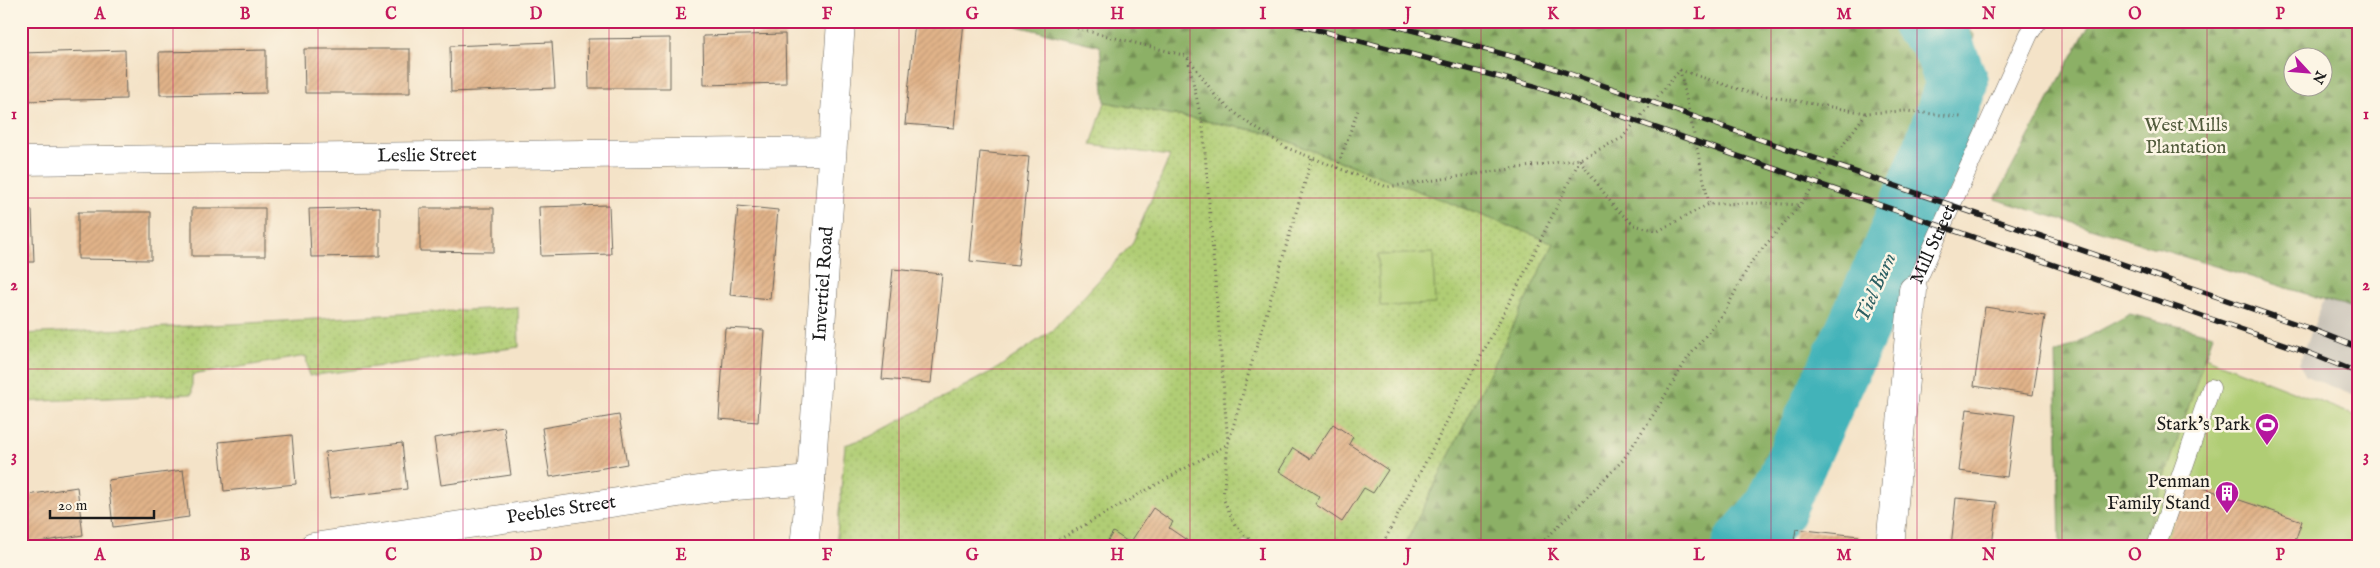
<svg xmlns="http://www.w3.org/2000/svg" width="2380" height="568" viewBox="0 0 2380 568" font-family="'IM FELL English',serif">
<style>
.industrial{fill:#c9c3b8}
.grass{fill:url(#grass-dots);stroke:#667448}
.forest{fill:url(#forest-firs);stroke:#546641;fill-rule:evenodd}
.pitch{fill:#b0cd74;stroke:#667448}
.lines{fill:none;stroke-linecap:round;stroke-linejoin:round}
.river{stroke:#42b3b9;stroke-width:62}
.building{fill:url(#building-hatch)}
.service-casing{stroke:#686258;stroke-width:19}
.minor-casing{stroke:#686258;stroke-width:29}
.secondary-casing{stroke:#686258;stroke-width:29}
.path{stroke:#686258;stroke-width:3;stroke-dasharray:1 4;stroke-linecap:butt}
.service{stroke:#fff;stroke-width:18}
.minor{stroke:#fff;stroke-width:28}
.secondary{stroke:#fff;stroke-width:28}
.rail-casing{stroke:#1c1c1c;stroke-width:5.5}
.rail{stroke:#fcf5e5;stroke-width:4;stroke-dasharray:11;stroke-linecap:butt}
.grid{fill:none;stroke:#c2185b;stroke-width:1;stroke-opacity:0.55}
.labels{text-anchor:middle;dominant-baseline:central;stroke-width:5;stroke-linejoin:round;paint-order:stroke}
.park-label{font-size:19px;fill:#505a3b;stroke:#fcf5e5}
.street-label{font-size:19px;fill:#1c1c1c;stroke:#fcf5e5}
.poi-label{font-size:19px;fill:#1c1c1c;stroke:#fcf5e5;text-anchor:end}
.water-label{font-size:20px;font-style:italic;fill:#2d6063;stroke:#fcf5e5}
.neatline{fill:none;stroke:#c2185b;stroke-width:2}
.grid-label{font-size:16px;text-anchor:middle;font-weight:bold;fill:#c2185b}
</style>
<defs>
<pattern id="grass-dots" width="8" height="8" patternUnits="userSpaceOnUse" patternTransform="scale(1.25)"><rect width="8" height="8" fill="#b0cd74"/><path d="M2 2h.1M6 6h.1" fill="none" stroke="#97af64" stroke-width="1.8" stroke-linecap="round"/></pattern>
<pattern id="forest-firs" width="22" height="20" patternUnits="userSpaceOnUse" patternTransform="scale(1.25)"><rect width="22" height="20" fill="#8cb066"/><path d="M5 1l3.5 6h-7zM16 11l3.5 6h-7z" fill="#728e53"/></pattern>
<pattern id="building-hatch" width="6" height="6" patternUnits="userSpaceOnUse" patternTransform="scale(1.25)"><rect width="6" height="6" fill="#e1b389"/><path d="M-1 1l2-2M0 6l6-6M5 7l2-2" fill="none" stroke="#c09976"/></pattern>
</defs>
<rect width="100%" height="100%" fill="#fcf5e5"/>
<filter id="ink" filterUnits="userSpaceOnUse"><feTurbulence type="fractalNoise" baseFrequency=".02" numOctaves="2"/><feDisplacementMap in="SourceGraphic" scale="10" xChannelSelector="R" yChannelSelector="G"/><feConvolveMatrix kernelMatrix="1 2 1 2 8 2 1 2 1" color-interpolation-filters="sRGB"/></filter>
<filter id="wash" filterUnits="userSpaceOnUse"><feTurbulence type="fractalNoise" baseFrequency=".0096" numOctaves="4" result="noise"/><feDisplacementMap in="SourceGraphic" scale="20" xChannelSelector="R" yChannelSelector="G"/><feGaussianBlur stdDeviation="1.12" result="paint"/><feColorMatrix in="noise" values="0 0 0 0 0 0 0 0 0 0 0 0 0 0 0 0 0 1.4 0 .05"/><feComposite in="paint" operator="in"/></filter>
<g filter="url(#wash)">
<rect width="100%" height="100%" fill="#f4e3c8"/>
<!-- industrial -->
<path class="industrial" d="M 2324,299 L 2359,310 L 2359,398 L 2306,376 L 2299,364 Z"/>
<!-- grass -->
<path class="grass" d="M 1105,102 L 1264,132 L 1555,243 L 1404,547 L 1261,547 L 1244,539 L 1239,547 L 836,547 L 845,445 L 869,437 L 998,368 L 1054,329 L 1132,244 L 1170,156 L 1091,145 Z
M 518,307 L 519,347 L 309,376 L 306,356 L 192,375 L 192,394 L 21,402 L 21,334 L 232,324 Z"/>
<!-- forest -->
<path class="forest" d="M 996,21 L 1963,21 L 1974,35 L 1965,89 L 1805,492 L 1766,547 L 1404,547 L 1554,243 L 1264,132 L 1105,102 L 1100,46 Z
M 2091,21 L 2359,21 L 2359,310 L 1995,199 ZM 2292,58 L 2322,58 L 2322,88 L 2292,88 Z
M 2130,314 L 2213,335 L 2142,547 L 2060,547 L 2056,354 Z"/>
<!-- pitch -->
<path class="pitch" d="M 1433,253 L 1435,304 L 1380,306 L 1378,255 Z
M 2205,357 L 2359,417 L 2359,547 L 2142,547 Z"/>
<g class="lines">
<!-- river -->
<path class="river" d="M 1742,547 L 1774,510 L 1891,255 L 1932,155 L 1957,82 L 1938,34 L 1922,21"/>
</g>
<g id="blocks">
<!-- building -->
<path class="building" d="M 915,21 L 964,21 L 954,128 L 905,124 Z
M 785,34 L 786,83 L 704,85 L 703,36 Z
M 670,38 L 670,88 L 589,88 L 588,39 Z
M 552,42 L 555,88 L 451,92 L 450,46 Z
M 304,49 L 410,49 L 410,93 L 305,93 Z
M 125,50 L 126,99 L 21,101 L 21,53 Z
M 266,50 L 266,93 L 160,95 L 159,52 Z
M 980,152 L 1029,157 L 1018,266 L 970,261 Z
M 609,205 L 611,254 L 541,256 L 539,207 Z
M 738,206 L 778,210 L 770,299 L 730,295 Z
M 380,207 L 380,256 L 311,257 L 309,209 Z
M 192,208 L 265,208 L 265,256 L 192,256 Z
M 420,208 L 494,208 L 494,252 L 420,251 Z
M 21,210 L 32,210 L 34,262 L 21,262 Z
M 78,212 L 151,212 L 151,260 L 78,259 Z
M 893,269 L 942,274 L 931,383 L 882,379 Z
M 1985,307 L 2045,316 L 2033,395 L 1974,386 Z
M 725,328 L 764,330 L 758,422 L 719,419 Z
M 1967,409 L 2015,415 L 2007,477 L 1959,471 Z
M 619,415 L 627,464 L 550,477 L 542,428 Z
M 1333,424 L 1353,437 L 1349,444 L 1388,470 L 1373,493 L 1364,488 L 1342,522 L 1315,504 L 1320,497 L 1279,471 L 1293,448 L 1310,459 Z
M 504,427 L 511,475 L 441,485 L 434,438 Z
M 292,435 L 296,484 L 224,491 L 219,442 Z
M 402,443 L 407,489 L 330,498 L 325,452 Z
M 183,470 L 189,517 L 113,527 L 108,480 Z
M 2186,482 L 2302,521 L 2293,547 L 2164,547 Z
M 77,487 L 83,535 L 21,545 L 21,496 Z
M 1956,498 L 1997,502 L 1992,547 L 1951,547 Z
M 1153,508 L 1173,522 L 1169,528 L 1197,547 L 1104,547 L 1113,532 L 1130,543 Z
M 1796,529 L 1859,536 L 1857,547 L 1793,547 Z"/>
</g>
</g>
<g filter="url(#ink)">
<use href="#blocks" fill-opacity="0" stroke="#686258" stroke-width="1"/>
<g class="lines">
<!-- service casing -->
<g class="service-casing">
<g id="service">
<path id="s1" d="M 1913,290 L 2029,34 L 2038,21"/>
<path d="M 2156,547 L 2211,388"/>
</g>
</g>
<!-- minor casing -->
<g class="minor-casing">
<g id="minor">
<path id="s2" d="M 21,161 L 832,151"/>
<path id="s3" d="M 313,547 L 712,488 L 811,480"/>
<path d="M 1890,547 L 1913,290"/>
</g>
</g>
<!-- secondary casing -->
<g class="secondary-casing">
<g id="secondary">
<path id="s4" d="M 804,547 L 811,480 L 841,21"/>
</g>
</g>
<!-- path -->
<path class="path" d="M 1048,21 L 1187,56 L 1217,98 L 1245,121 L 1287,148 L 1387,187 L 1580,159 L 1622,138 L 1680,70
M 1188,59 L 1203,127 L 1228,444 L 1223,498 L 1235,525 L 1257,547
M 1680,70 L 1750,93 L 1866,113
M 1680,70 L 1709,204
M 1580,160 L 1615,208 L 1634,225 L 1658,231 L 1709,204 L 1762,203 L 1800,205
M 1337,168 L 1358,110
M 1046,547 L 1228,444 L 1312,158
M 1381,547 L 1524,274 L 1580,159
M 1538,547 L 1623,460 L 1657,409 L 1687,359 L 1725,311 L 1751,262 L 1800,205 L 1866,113 L 1906,111 L 1961,117"/>
<!-- service -->
<use href="#service" class="service"/>
<!-- minor -->
<use href="#minor" class="minor"/>
<!-- secondary -->
<use href="#secondary" class="secondary"/>
<!-- rail casing -->
<g class="rail-casing">
<path id="rail" d="M 1283,21 L 1534,86 L 2304,351 L 2359,373
M 1377,21 L 1541,64 L 2311,329 L 2359,348"/>
</g>
<!-- rail -->
<use href="#rail" class="rail"/>
</g>
</g>
<!-- grid -->
<path class="grid" d="M 173,21 L 173,547M 318,21 L 318,547M 463,21 L 463,547M 609,21 L 609,547M 754,21 L 754,547M 899,21 L 899,547M 1045,21 L 1045,547M 1190,21 L 1190,547M 1335,21 L 1335,547M 1481,21 L 1481,547M 1626,21 L 1626,547M 1771,21 L 1771,547M 1917,21 L 1917,547M 2062,21 L 2062,547M 2207,21 L 2207,547M 21,198 L 2359,198M 21,369 L 2359,369"/>
<!-- icons -->
<defs>
<g id="stadium-pin" transform="scale(1.25)"><path d="M0 17L-7.5 6A9.5 9.5 0 1 1 7.5 6Z" fill="#b5179e" stroke="#fcf5e5"/><path d="M0-5a6.5 5 0 1 0 0 10a6.5 5 0 1 0 0-10ZM-3.5-1.8h7v3.6h-7Z" fill="#fff"/></g>
<g id="building-pin" transform="scale(1.25)"><path d="M0 17L-7.5 6A9.5 9.5 0 1 1 7.5 6Z" fill="#b5179e" stroke="#fcf5e5"/><path d="M-4-6H4V6H1V3H-1V6H-4ZM-2.5-4.3h1.7v1.8h-1.7ZM.8-4.3h1.7v1.8H.8ZM-2.5-1h1.7V.8h-1.7ZM.8-1h1.7V.8H.8Z" fill="#fff"/></g>
</defs>
<g fill-rule="evenodd">
<use href="#stadium-pin" x="2267" y="425"/>
<use href="#building-pin" x="2227" y="493"/>
</g>
<g class="labels">
<!-- park labels -->
<g class="park-label">
<text x="2186" y="126">West Mills<tspan x="2186" dy="22">Plantation</tspan></text>
</g>
<!-- street labels -->
<g class="street-label">
<text stroke="none"><textPath href="#s2" startOffset="406">Leslie Street</textPath></text>
<text stroke="none"><textPath href="#s1" startOffset="50">Mill Street</textPath></text>
<text stroke="none"><textPath href="#s4" startOffset="264">Invertiel Road</textPath></text>
<text stroke="none"><textPath href="#s3" startOffset="251">Peebles Street</textPath></text>
</g>
<!-- poi labels -->
<g class="poi-label">
<text x="2250" y="425">Stark's Park</text>
<text x="2210" y="482">Penman<tspan x="2210" dy="22">Family Stand</tspan></text>
</g>
<!-- water labels -->
<g class="water-label">
<text transform="translate(1876 288) rotate(-66)">Tiel Burn</text>
</g>
</g>
<!-- margin -->
<rect width="2380" height="568" fill="none" stroke="#fcf5e5" stroke-width="55"/>
<!-- north arrow -->
<g transform="translate(2308 72) rotate(116)"><circle r="24" fill="#fcf5e5" stroke="#a29e95"/>
<path d="M0-4L9 19L0 12L-9 19Z" fill="#b5179e"/>
<text y="-8" font-size="14" font-weight="bold" text-anchor="middle" fill="#1c1c1c">N</text>
</g>
<!-- scale -->
<path d="M50 510v8h104v-8" fill="none" stroke="#1c1c1c" stroke-width="2.5"/>
<text x="58" y="510" font-size="15" fill="#1c1c1c" stroke="#fcf5e5" stroke-width="4" paint-order="stroke">20 m</text>
<rect x="28" y="28" width="2324" height="512" class="neatline"/>
<g class="grid-label">
<text x="100" y="19">A</text>
<text x="245" y="19">B</text>
<text x="391" y="19">C</text>
<text x="536" y="19">D</text>
<text x="681" y="19">E</text>
<text x="827" y="19">F</text>
<text x="972" y="19">G</text>
<text x="1117" y="19">H</text>
<text x="1263" y="19">I</text>
<text x="1408" y="19">J</text>
<text x="1553" y="19">K</text>
<text x="1699" y="19">L</text>
<text x="1844" y="19">M</text>
<text x="1989" y="19">N</text>
<text x="2135" y="19">O</text>
<text x="2280" y="19">P</text>
<text x="14" y="119">1</text>
<text x="2366" y="119">1</text>
<text x="14" y="290">2</text>
<text x="2366" y="290">2</text>
<text x="14" y="461">3</text>
<text x="2366" y="461">3</text>
<text x="100" y="560">A</text>
<text x="245" y="560">B</text>
<text x="391" y="560">C</text>
<text x="536" y="560">D</text>
<text x="681" y="560">E</text>
<text x="827" y="560">F</text>
<text x="972" y="560">G</text>
<text x="1117" y="560">H</text>
<text x="1263" y="560">I</text>
<text x="1408" y="560">J</text>
<text x="1553" y="560">K</text>
<text x="1699" y="560">L</text>
<text x="1844" y="560">M</text>
<text x="1989" y="560">N</text>
<text x="2135" y="560">O</text>
<text x="2280" y="560">P</text>
</g>
</svg>
